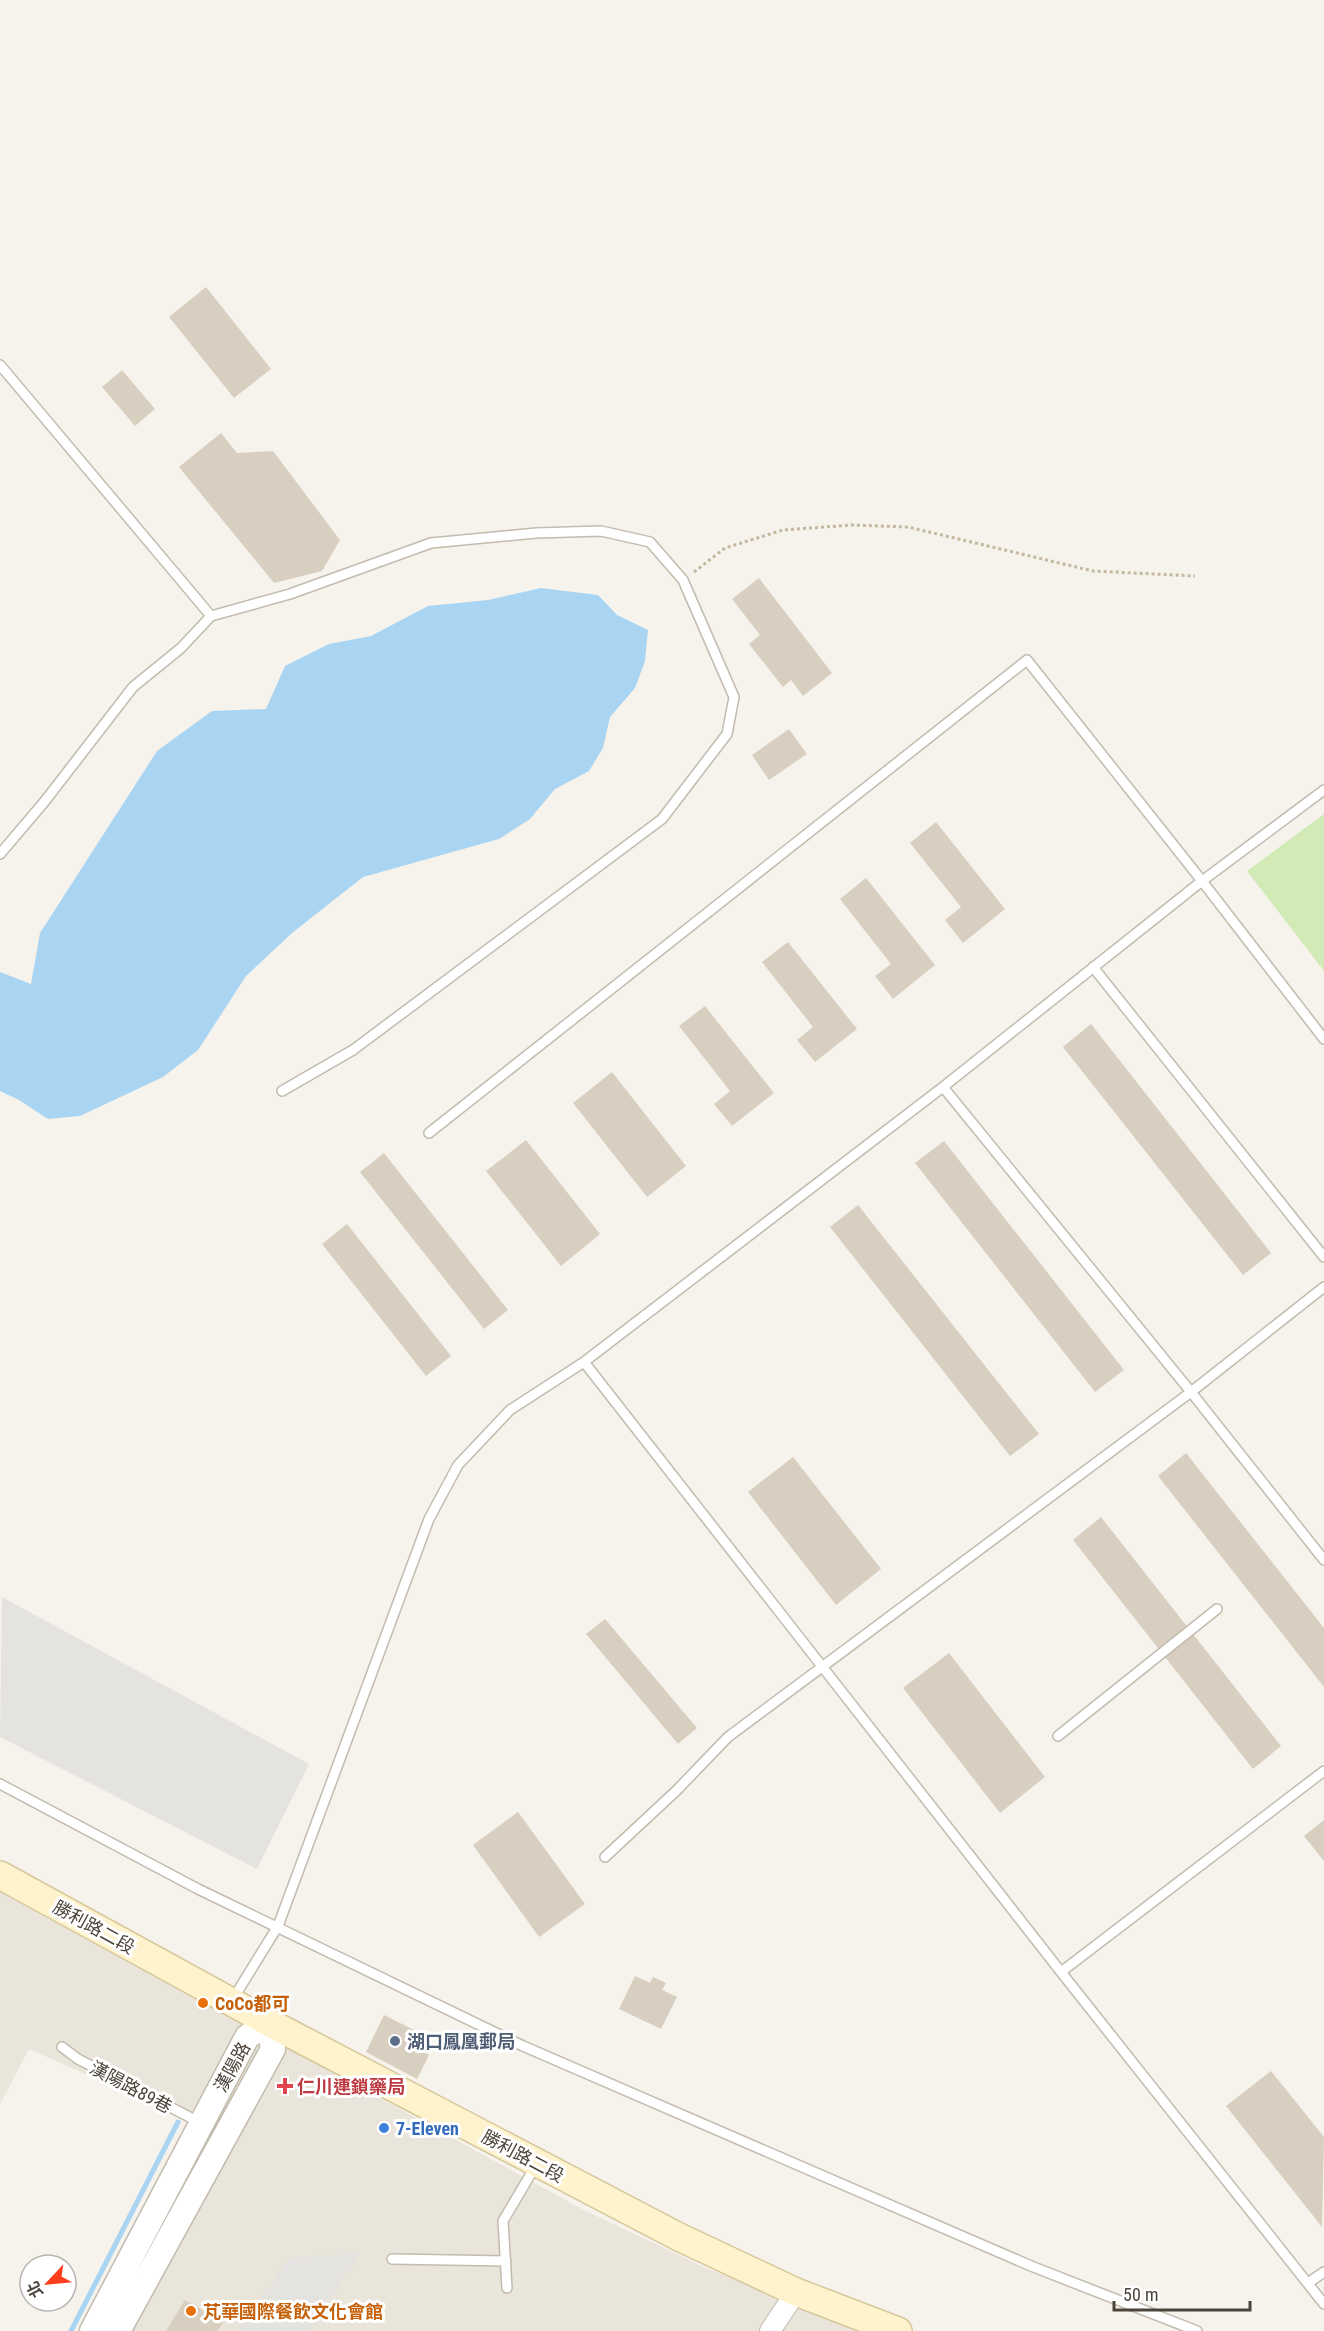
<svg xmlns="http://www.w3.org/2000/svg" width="1324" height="2331" viewBox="0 0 1324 2331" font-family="'Roboto Condensed','Noto Sans TC',sans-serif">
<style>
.residential{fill:#eae5da}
.green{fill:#d2eab5}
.parking{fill:#e5e3e0}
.water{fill:#a9d4f2}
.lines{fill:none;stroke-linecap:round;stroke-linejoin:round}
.stream{stroke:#a9d4f2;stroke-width:5}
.building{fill:#d8cfc1}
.service-casing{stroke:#c2bbae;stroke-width:12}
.minor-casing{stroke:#c2bbae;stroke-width:22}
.tertiary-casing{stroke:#c2bbae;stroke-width:27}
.secondary-casing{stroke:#d6c79b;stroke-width:30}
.path{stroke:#c4b79f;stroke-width:3;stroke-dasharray:3 3;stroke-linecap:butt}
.service{stroke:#fff;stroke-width:9}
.minor{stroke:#fff;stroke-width:20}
.tertiary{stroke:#fff;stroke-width:24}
.secondary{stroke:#fff3cd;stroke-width:27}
.food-dot{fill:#e8710a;stroke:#fff;stroke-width:2}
.service-dot{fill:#5c6f8a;stroke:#fff;stroke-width:2}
.health-dot{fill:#e0444e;stroke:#fff;stroke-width:2}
.shop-dot{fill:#3f7fe0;stroke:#fff;stroke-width:2}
.labels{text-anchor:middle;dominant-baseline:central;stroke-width:6;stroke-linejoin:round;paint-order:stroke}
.street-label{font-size:18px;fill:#4b4439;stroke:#fff}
.food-label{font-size:18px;font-weight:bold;fill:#c56008;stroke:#fff;text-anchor:start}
.service-label{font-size:18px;font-weight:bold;fill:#4e5e75;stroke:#fff;text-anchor:start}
.health-label{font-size:18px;font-weight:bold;fill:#be3a42;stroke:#fff;text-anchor:start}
.shop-label{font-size:18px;font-weight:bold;fill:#366cbe;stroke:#fff;text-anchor:start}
</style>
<rect width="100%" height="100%" fill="#f6f3ec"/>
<!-- residential -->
<path class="residential" d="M 0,1890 L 582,2209 L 706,2268 L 868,2331 L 119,2331 L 227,2137 L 29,2049 L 0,2104 Z"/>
<!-- green -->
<path class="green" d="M 1324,814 L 1324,971 L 1247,871 Z"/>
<!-- parking -->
<path class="parking" d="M 2,1597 L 309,1764 L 257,1869 L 0,1737 Z
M 360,2253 L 308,2331 L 239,2331 L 289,2258 Z"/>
<!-- water -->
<path class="water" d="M 541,588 L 598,595 L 617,615 L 648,630 L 645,661 L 635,688 L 610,717 L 603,748 L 589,771 L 555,789 L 530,819 L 499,839 L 363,877 L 292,933 L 246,976 L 198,1050 L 163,1077 L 80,1116 L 48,1119 L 19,1100 L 0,1091 L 0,972 L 31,984 L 40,933 L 157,751 L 212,711 L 266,709 L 285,666 L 329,644 L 371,636 L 428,606 L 488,600 Z"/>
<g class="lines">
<!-- stream -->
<path class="stream" d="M 71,2331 L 178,2122"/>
</g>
<!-- building -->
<path class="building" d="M 206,287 L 271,369 L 234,398 L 169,317 Z
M 122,370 L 155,409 L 135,426 L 102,387 Z
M 221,433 L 237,453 L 273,451 L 340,540 L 322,571 L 274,583 L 179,467 Z
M 759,578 L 832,673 L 803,696 L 791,680 L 783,687 L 749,644 L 760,635 L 732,599 Z
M 789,729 L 807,754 L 769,780 L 752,755 Z
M 936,822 L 1005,909 L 963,943 L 945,920 L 961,907 L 910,843 Z
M 866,878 L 935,965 L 893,999 L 875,976 L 891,964 L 840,899 Z
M 788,942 L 857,1029 L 815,1062 L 797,1040 L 813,1027 L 762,962 Z
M 705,1006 L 774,1093 L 732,1126 L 714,1104 L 730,1091 L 679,1026 Z
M 1091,1024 L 1271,1253 L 1243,1275 L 1063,1047 Z
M 612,1072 L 686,1166 L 647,1197 L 573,1103 Z
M 526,1140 L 600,1234 L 561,1266 L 486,1171 Z
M 944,1141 L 1124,1370 L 1095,1392 L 915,1163 Z
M 384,1153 L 508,1310 L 484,1329 L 360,1172 Z
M 858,1205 L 1039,1434 L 1010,1456 L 830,1227 Z
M 347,1224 L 451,1356 L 426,1376 L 322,1244 Z
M 1186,1453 L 1324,1628 L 1324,1687 L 1158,1476 Z
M 793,1457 L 881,1569 L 836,1605 L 748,1492 Z
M 1101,1517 L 1281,1746 L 1253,1769 L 1073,1540 Z
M 605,1619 L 697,1728 L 678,1744 L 586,1634 Z
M 949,1653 L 1045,1777 L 1000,1813 L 903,1688 Z
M 518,1812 L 585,1904 L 539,1937 L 473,1845 Z
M 1324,1820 L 1324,1861 L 1304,1836 Z
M 635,1976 L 650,1983 L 653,1977 L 666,1983 L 662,1990 L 677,1997 L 661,2029 L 619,2009 Z
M 384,2015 L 422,2034 L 416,2048 L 429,2055 L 417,2079 L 366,2052 Z
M 1271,2071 L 1324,2137 L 1322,2227 L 1226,2106 Z
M 185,2300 L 223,2322 L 218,2331 L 166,2331 Z"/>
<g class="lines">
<!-- service casing -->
<g class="service-casing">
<path id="service" d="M 0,365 L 211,616
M 0,854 L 45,801 L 133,687 L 181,648 L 211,616 L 290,594 L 431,543 L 536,533 L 601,531 L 650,542 L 683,580 L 734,697 L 727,734 L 662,819 L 353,1050 L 282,1091
M 1093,967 L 1324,1257
M 943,1087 L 1191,1392 L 1324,1560
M 429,1133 L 1027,660 L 1202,881 L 1324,1039
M 584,1362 L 1061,1972 L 1324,2304
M 1058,1736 L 1217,1609
M 0,1784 L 198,1889 L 523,2046 L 1031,2266 L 1197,2331
M 605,1857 L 676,1791 L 728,1737 L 1191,1392 L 1324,1287
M 1061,1972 L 1324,1771
M 233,1999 L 278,1926 L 429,1519 L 458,1465 L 510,1410 L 584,1362 L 943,1087 L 1202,881 L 1324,790
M 62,2047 L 78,2059 L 199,2122
M 392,2259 L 506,2261
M 1308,2283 L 1324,2272
M 507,2288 L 503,2221 L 536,2165"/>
</g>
<!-- minor casing -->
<g class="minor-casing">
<path id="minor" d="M 770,2331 L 796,2292"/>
</g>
<!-- tertiary casing -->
<g class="tertiary-casing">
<path id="tertiary" d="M 92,2331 L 247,2037 L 268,2022 L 273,2049 L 118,2331"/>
</g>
<!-- secondary casing -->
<g class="secondary-casing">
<path id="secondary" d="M 0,1875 L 268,2022 L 679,2237 L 796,2292 L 898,2331"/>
</g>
<!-- path -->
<path class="path" d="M 694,572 L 725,548 L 783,530 L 852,525 L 908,527 L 1093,571 L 1195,576"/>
<!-- service -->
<use href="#service" class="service"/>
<!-- minor -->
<use href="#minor" class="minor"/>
<!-- tertiary -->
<use href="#tertiary" class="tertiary"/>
<!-- secondary -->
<use href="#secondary" class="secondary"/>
</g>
<!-- markers -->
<g class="food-dot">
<circle cx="203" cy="2003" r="6"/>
<circle cx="191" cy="2311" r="6"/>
</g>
<circle class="service-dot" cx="395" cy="2041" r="6"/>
<path class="health-dot" d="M282 2077h6v6h6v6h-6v6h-6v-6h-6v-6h6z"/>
<circle class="shop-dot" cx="384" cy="2128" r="6"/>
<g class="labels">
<!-- street labels -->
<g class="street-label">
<text transform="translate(94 1927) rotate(29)">勝利路二段</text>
<text transform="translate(232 2067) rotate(-61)">漢陽路</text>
<text transform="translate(131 2087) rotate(28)">漢陽路89巷</text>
<text transform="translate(523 2156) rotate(28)">勝利路二段</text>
</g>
<!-- food labels -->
<g class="food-label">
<text x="215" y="2003">CoCo都可</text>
<text x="203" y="2311">芃華國際餐飲文化會館</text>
</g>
<!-- service labels -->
<g class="service-label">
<text x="407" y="2041">湖口鳳凰郵局</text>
</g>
<!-- health labels -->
<g class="health-label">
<text x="297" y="2086">仁川連鎖藥局</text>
</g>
<!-- shop labels -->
<g class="shop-label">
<text x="396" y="2128">7-Eleven</text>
</g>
</g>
<!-- north arrow -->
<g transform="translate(48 2283) rotate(244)"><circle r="28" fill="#ffffff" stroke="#b7b4b0" stroke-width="1.5"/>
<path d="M0-4.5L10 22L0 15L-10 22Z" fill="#fc3f1d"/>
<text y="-9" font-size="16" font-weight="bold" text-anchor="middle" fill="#4b4439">北</text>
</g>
<!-- scale -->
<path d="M1114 2301v9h136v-9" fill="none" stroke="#4b4439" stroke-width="3"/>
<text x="1123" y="2301" font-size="18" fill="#4b4439" stroke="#ffffff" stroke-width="4.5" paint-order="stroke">50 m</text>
</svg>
